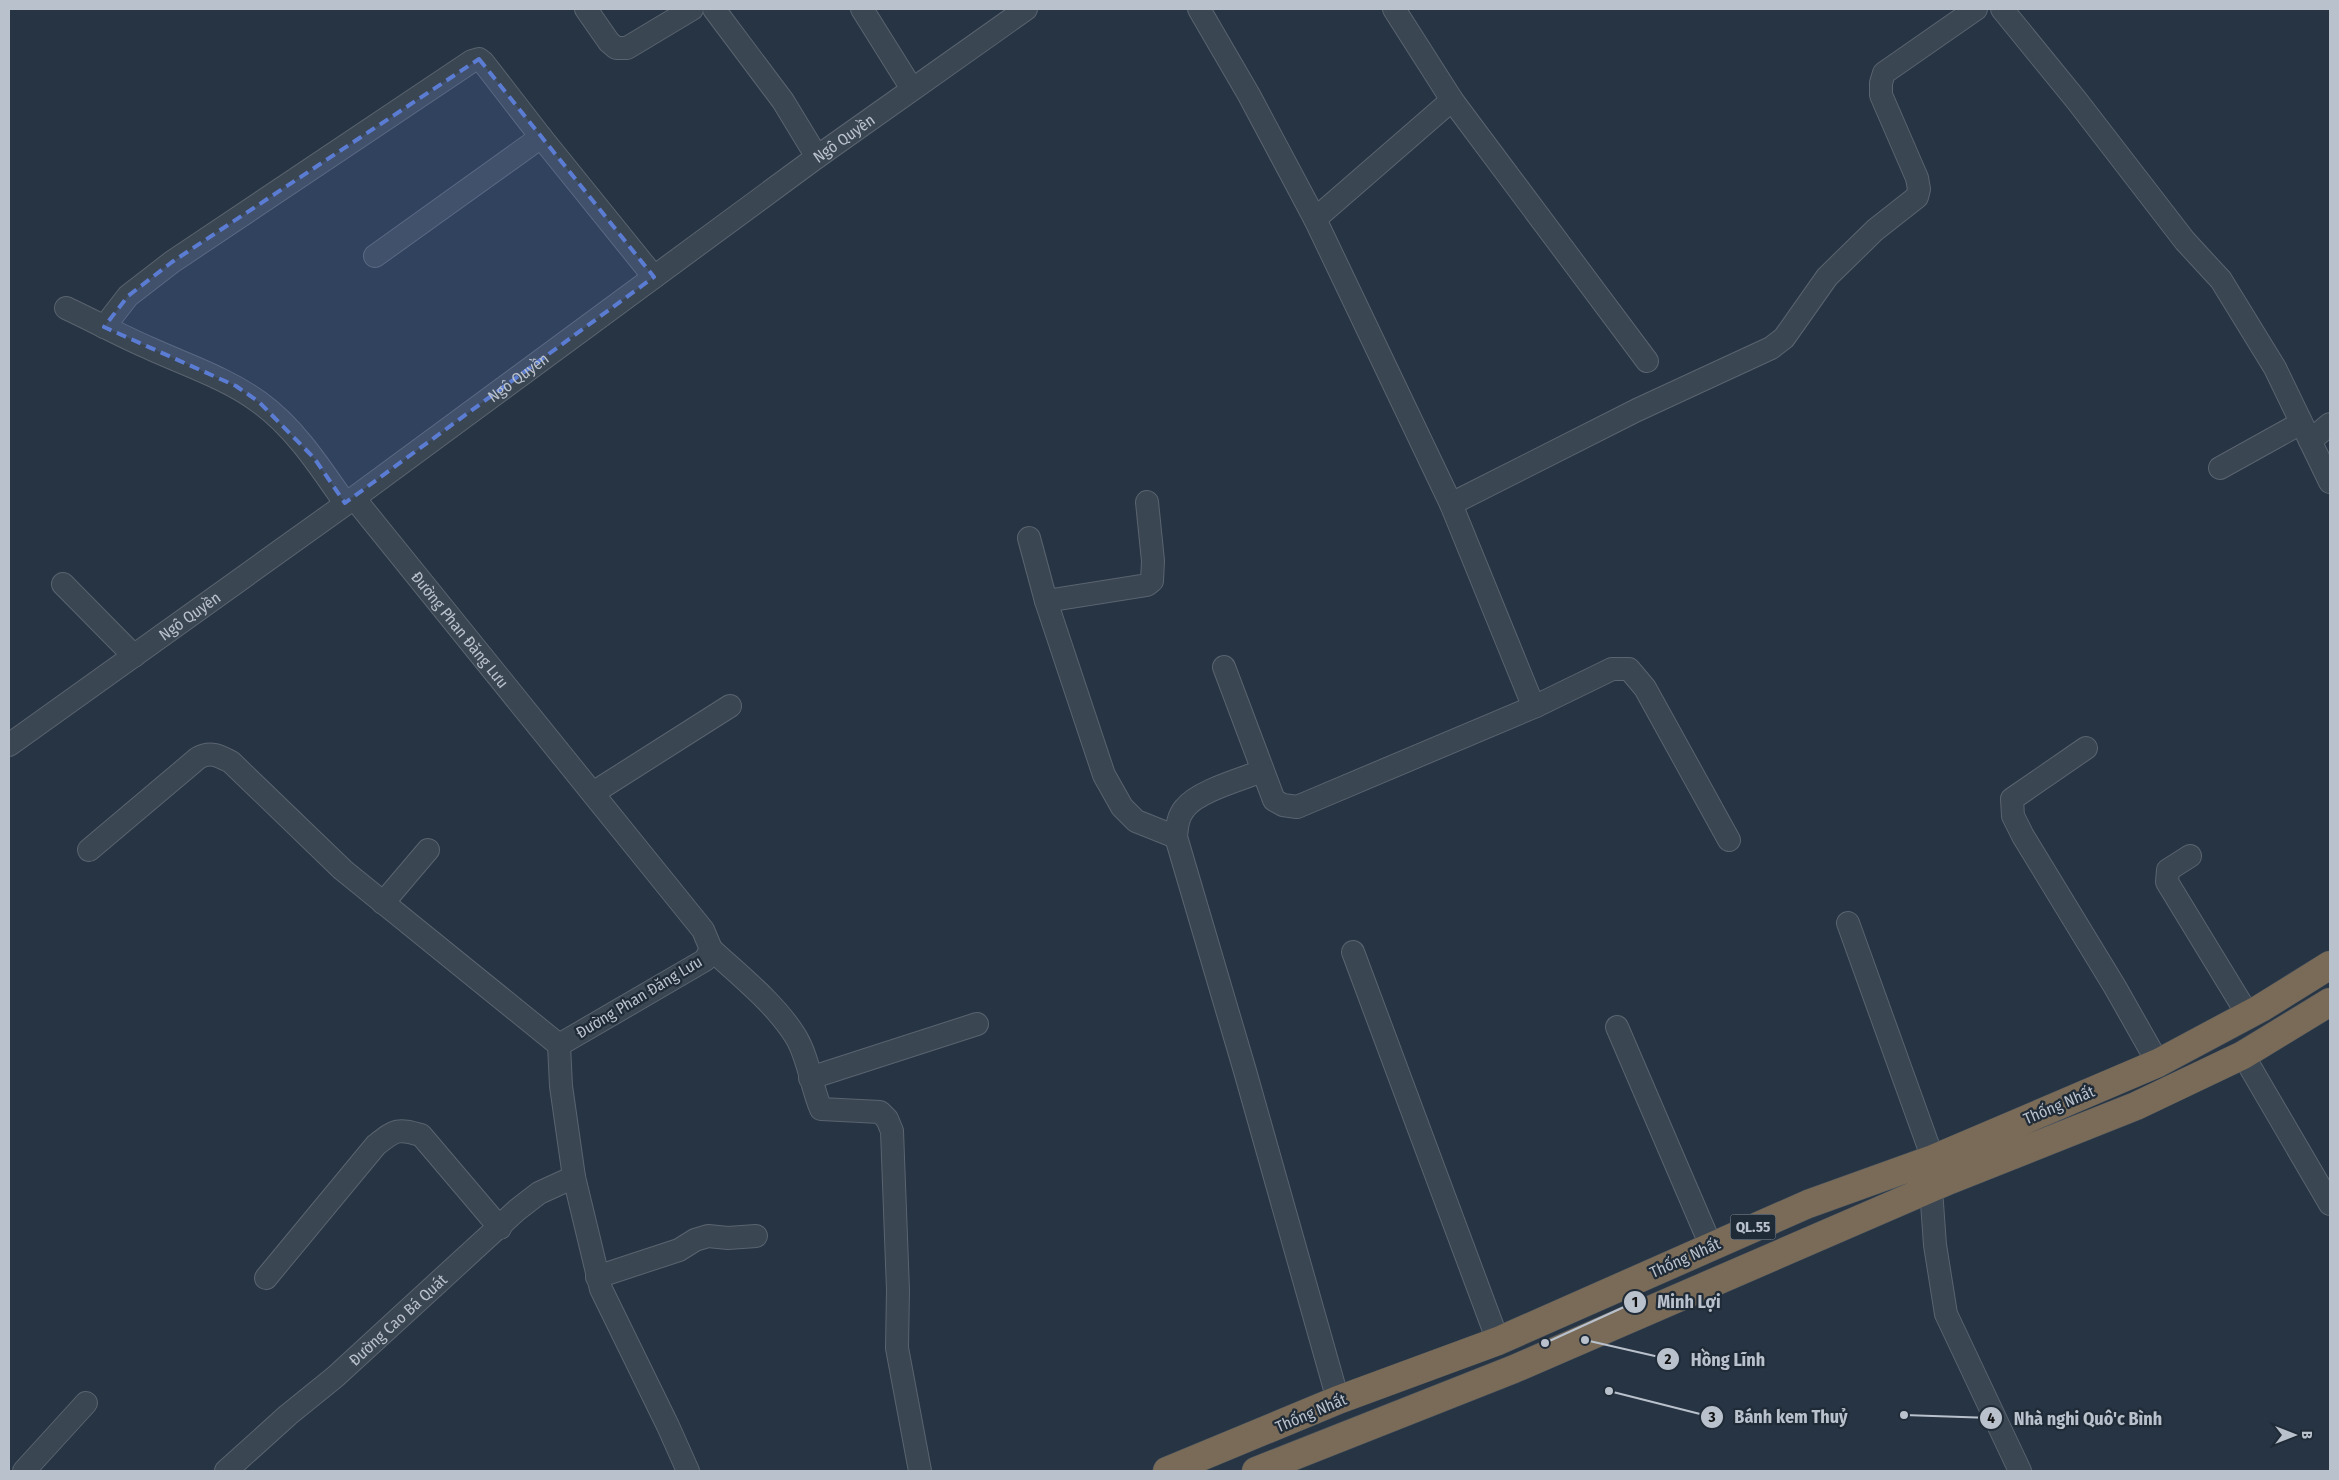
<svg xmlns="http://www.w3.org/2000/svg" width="2339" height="1480" viewBox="0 0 2339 1480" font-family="'Fira Sans Condensed',sans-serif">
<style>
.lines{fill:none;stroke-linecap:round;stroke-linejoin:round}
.minor-casing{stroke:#5a6470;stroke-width:24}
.highway-casing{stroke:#46515d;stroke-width:29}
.minor{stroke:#3b4653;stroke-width:22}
.highway{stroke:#796b58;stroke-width:28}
.marked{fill:#5b7cd3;fill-opacity:0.2;stroke:#5b7cd3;stroke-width:4;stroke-dasharray:10 6;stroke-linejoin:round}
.labels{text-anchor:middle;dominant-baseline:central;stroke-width:4.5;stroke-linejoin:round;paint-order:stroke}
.shield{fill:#202b38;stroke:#8b94a0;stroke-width:1}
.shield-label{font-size:15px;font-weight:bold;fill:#b9c1cc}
.street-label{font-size:16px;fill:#b9c1cc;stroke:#202b38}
.leader{fill:none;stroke:#b9c1cc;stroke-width:2}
.callout-dot{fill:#b9c1cc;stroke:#202b38;stroke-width:2}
.mark-label{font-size:15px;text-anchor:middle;font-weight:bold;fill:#111}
.callout-label{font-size:18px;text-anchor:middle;font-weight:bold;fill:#b9c1cc;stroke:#202b38;stroke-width:4.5;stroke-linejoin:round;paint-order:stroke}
</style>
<rect width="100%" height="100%" fill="#273443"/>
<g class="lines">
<!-- minor casing -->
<g class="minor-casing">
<g id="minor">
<path d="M 586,9 L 609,42 L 616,48 L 627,48 L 692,9"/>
<path d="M 714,9 L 783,101 L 817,157"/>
<path d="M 862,9 L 912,89"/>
<path d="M 1199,9 L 1249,95 L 1315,219 L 1451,504 L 1530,698 L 1536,706 L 1297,807 L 1283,805 L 1274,800 L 1224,667"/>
<path d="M 1394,9 L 1452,100 L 1647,361"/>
<path d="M 2002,9 L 2077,101 L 2185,241 L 2221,280 L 2275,368 L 2330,482"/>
<path d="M 1315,219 L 1452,100"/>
<path d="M 375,256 L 541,137"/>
<path d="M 66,308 C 94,321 121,336 149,348 C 186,365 226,378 259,402 C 295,428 320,467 345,503"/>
<path d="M 104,327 L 128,296 L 172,262 L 472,61 L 479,59 L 483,62 L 541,137 L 654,277"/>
<path d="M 2310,441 L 2330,424"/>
<path d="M 2220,468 L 2301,423"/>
<path id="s1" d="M 354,498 L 703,930 L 711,949 L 705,960 L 559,1045 L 561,1086 L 574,1177 L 601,1289 L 668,1426 L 688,1471"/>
<path d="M 1451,504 L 1637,410 L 1771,348 L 1784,338 L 1827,277 L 1875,230 L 1917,197 L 1919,189 L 1917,178 L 1881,95 L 1881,83 L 1884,73 L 1976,9"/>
<path d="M 1029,538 L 1046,601 L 1104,775 L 1122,807 L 1136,821 L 1176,837"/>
<path d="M 63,584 L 134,656"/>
<path d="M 1046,601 L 1147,585 L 1152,581 L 1153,561 L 1147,502"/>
<path d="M 1536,706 L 1612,669 L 1629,669 L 1645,688 L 1729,840"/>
<path id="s2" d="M 9,745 L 354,498 L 817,157 L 1026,9"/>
<path d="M 2086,748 L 2012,799 L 2013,816 L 2023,836 L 2115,987 L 2158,1063"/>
<path d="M 1262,771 C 1242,779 1198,791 1185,808 C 1178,816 1177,826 1176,837 L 1245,1071 L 1338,1400"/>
<path d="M 593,793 L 730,706"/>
<path d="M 89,850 L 198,758 C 211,751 219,756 231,762 L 343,870 L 559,1045"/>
<path d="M 2190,856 L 2168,870 L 2167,882 L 2248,1015"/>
<path d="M 383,903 L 428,850"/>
<path d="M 1848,923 L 1933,1159"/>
<path d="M 711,949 C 740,976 775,1003 796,1037 C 809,1059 811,1086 821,1109 L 880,1112 L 887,1119 L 892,1131 L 898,1290 L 897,1348 L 920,1471"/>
<path d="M 1353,952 L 1498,1341"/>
<path d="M 1617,1027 L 1711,1246"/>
<path d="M 2243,1055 L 2330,1204"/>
<path d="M 810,1078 L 977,1024"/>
<path d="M 1931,1189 L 1935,1245 L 1946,1314 L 2020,1471"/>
<path d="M 597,1277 L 679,1250 L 695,1240 L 708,1236 L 728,1238 L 756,1236"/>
<path d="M 266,1278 L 376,1145 C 395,1130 397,1128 421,1135 L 500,1228"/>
<path d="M 24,1471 L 86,1403"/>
<path id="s3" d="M 226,1471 L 288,1415 L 335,1377 L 517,1210 L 539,1193 L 574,1177"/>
</g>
</g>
<!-- highway casing -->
<g class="highway-casing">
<path id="highway" d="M 1167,1471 L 1338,1400 L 1498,1341 L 1808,1204 L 1933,1159 L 2158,1063 L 2261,1008 L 2330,965
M 1256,1471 L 1514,1369 L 1950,1180 L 2136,1106 L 2243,1055 L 2330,1002"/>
</g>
<!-- minor -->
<use href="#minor" class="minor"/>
<!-- highway -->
<use href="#highway" class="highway"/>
</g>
<!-- marked area -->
<path class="marked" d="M 479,59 L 654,277 L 345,503 L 314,458 L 259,402 L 236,386 L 104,327 L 128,296 L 172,262 Z"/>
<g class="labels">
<!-- shield labels -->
<rect class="shield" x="1730.5" y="1214.5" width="45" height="25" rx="4"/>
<g class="shield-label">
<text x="1753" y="1227">QL.55</text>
</g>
<!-- street labels -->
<g class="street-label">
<text stroke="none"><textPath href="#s2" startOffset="1032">Ngô Quyền</textPath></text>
<text stroke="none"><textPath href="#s2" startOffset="628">Ngô Quyền</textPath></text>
<text stroke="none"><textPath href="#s2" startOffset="222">Ngô Quyền</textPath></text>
<text stroke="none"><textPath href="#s1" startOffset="169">Đường Phan Đăng Lưu</textPath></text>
<text transform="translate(639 997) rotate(-31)">Đường Phan Đăng Lưu</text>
<text transform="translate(2059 1105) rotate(-23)">Thống Nhất</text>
<text transform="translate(1685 1258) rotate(-24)">Thống Nhất</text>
<text stroke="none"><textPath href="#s3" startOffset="229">Đường Cao Bá Quát</textPath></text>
<text transform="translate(1311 1413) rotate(-23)">Thống Nhất</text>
</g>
</g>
<!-- callouts -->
<path class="leader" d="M1545 1343L1635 1302M1585 1340L1668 1359M1609 1391L1712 1417M1904 1415L1991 1418"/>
<g class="callout-dot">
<circle cx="1545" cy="1343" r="5"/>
<circle cx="1585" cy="1340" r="5"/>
<circle cx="1609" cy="1391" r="5"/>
<circle cx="1904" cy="1415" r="5"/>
<circle cx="1635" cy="1302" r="12"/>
<circle cx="1668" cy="1359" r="12"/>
<circle cx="1712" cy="1417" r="12"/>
<circle cx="1991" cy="1418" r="12"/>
</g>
<g class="mark-label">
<text x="1635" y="1307">1</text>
<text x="1668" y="1364">2</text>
<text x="1712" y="1422">3</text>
<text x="1991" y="1423">4</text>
</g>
<g class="callout-label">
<text x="1689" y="1308">Minh Lợi</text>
<text x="1728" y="1366">Hồng Lĩnh</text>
<text x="1791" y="1423">Bánh kem Thuỷ</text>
<text x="2088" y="1425">Nhà nghi Quô'c Bình</text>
</g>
<!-- border -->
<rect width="2339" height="1480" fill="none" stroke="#b9c1cc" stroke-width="20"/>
<!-- north arrow -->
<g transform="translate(2294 1435) rotate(90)" stroke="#202b38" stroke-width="4" paint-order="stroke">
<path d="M0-4L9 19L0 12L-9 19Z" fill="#b9c1cc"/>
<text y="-8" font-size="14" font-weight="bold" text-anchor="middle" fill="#b9c1cc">B</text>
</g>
</svg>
